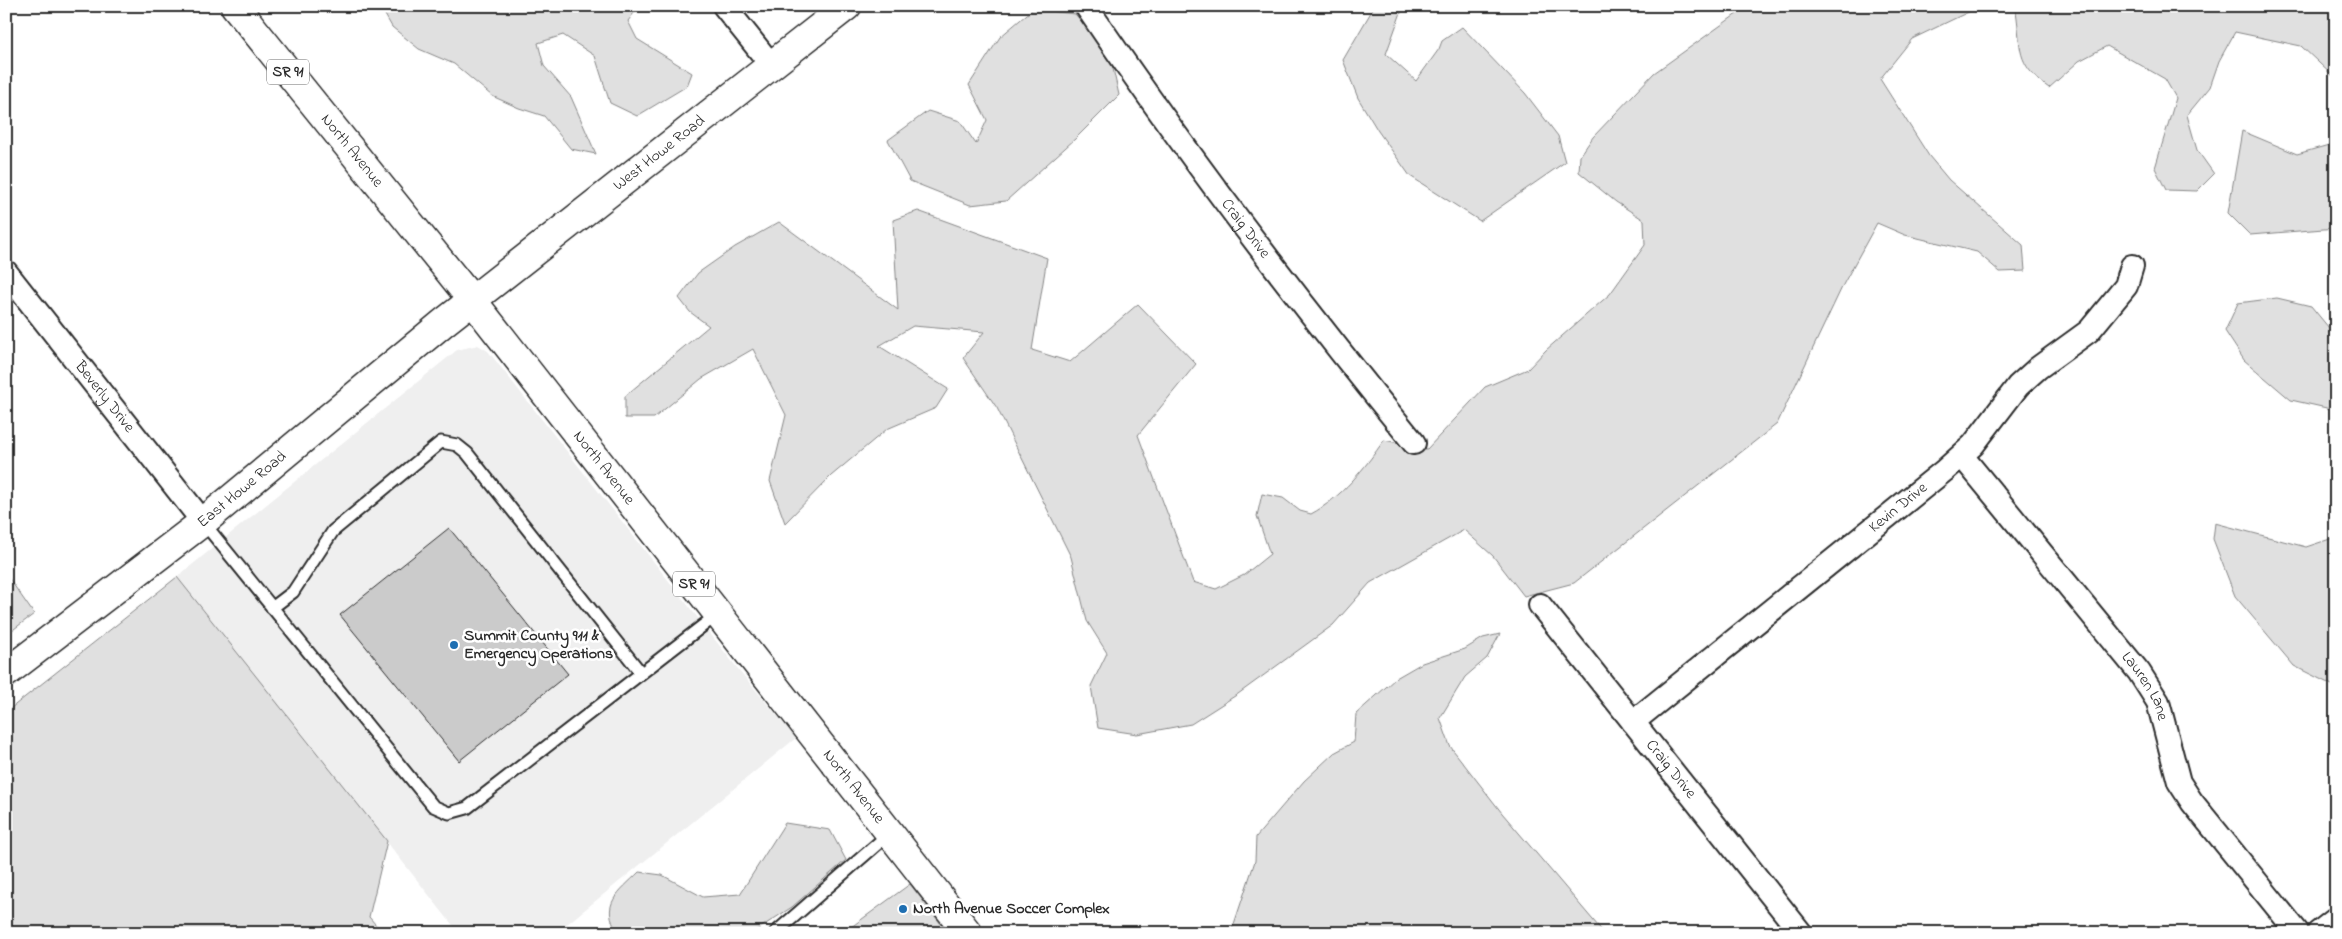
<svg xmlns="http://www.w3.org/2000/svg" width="2342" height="939" viewBox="0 0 2342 939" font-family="'Indie Flower',sans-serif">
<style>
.built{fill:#efefef}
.green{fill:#e0e0e0;stroke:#868686}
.building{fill:#cbcbcb;stroke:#2b2b2b}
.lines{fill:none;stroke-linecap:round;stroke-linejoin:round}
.service-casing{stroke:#2b2b2b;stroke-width:15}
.minor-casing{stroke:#2b2b2b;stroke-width:26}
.secondary-casing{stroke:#2b2b2b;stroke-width:31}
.primary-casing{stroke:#2b2b2b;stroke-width:31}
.service{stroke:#fff;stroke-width:11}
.minor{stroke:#fff;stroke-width:22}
.secondary{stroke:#fff;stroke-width:28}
.primary{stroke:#fff;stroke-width:28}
.poi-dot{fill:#1f6fb2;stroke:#fff;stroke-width:2}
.labels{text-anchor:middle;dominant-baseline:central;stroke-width:5;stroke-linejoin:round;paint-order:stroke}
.shield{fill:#fff;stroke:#6b6b6b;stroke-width:1}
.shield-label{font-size:15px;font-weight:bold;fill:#2b2b2b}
.street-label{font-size:16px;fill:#2b2b2b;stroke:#fff}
.poi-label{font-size:16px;font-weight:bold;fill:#2b2b2b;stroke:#fff;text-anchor:start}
</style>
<rect width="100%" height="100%" fill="#fff"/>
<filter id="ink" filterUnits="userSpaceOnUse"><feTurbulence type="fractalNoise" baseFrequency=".02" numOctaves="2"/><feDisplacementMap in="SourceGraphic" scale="10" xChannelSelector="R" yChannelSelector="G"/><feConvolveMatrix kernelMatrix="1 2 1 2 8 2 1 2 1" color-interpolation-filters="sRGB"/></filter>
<g filter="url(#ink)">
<!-- built -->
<path class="built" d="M 478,345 L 488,351 L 738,669 L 796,738 L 556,933 L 459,933 L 177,577 L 457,350 Z"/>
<!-- green -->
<path class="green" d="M 380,6 L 639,6 L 628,21 L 637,39 L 692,73 L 687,86 L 637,116 L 610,103 L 595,56 L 563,35 L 538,43 L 544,66 L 571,97 L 596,154 L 571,149 L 544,116 L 519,108 L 492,96 L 454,64 L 419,49 L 392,27 Z
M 1748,6 L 2336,6 L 2336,79 L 2301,46 L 2235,32 L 2219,61 L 2210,87 L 2187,115 L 2197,150 L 2214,174 L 2197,191 L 2166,190 L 2155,168 L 2176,98 L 2165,79 L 2107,46 L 2079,61 L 2049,88 C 2014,63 2022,49 2016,11 L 1981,6 L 1912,39 L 1880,79 L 1929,156 L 1949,180 L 2023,245 L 2025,271 L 2000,272 L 1977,252 L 1905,235 L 1877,223 L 1844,283 L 1777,424 L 1574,583 L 1524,596 L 1493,556 L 1464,530 L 1370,583 L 1333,625 L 1238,694 L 1191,724 L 1137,734 L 1098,728 L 1091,686 L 1107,653 L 1087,621 L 1071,557 L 997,408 L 963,358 L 984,332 L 913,326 L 879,346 L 948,389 L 936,408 L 887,429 L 831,476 L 785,523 L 770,481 L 786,415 L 753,349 L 701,379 L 654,418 L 625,418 L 625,396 L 709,326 L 690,312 L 679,298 L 698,273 L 735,247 L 779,222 L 898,310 L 893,220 L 918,211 L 1047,258 L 1032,350 L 1070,362 L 1138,304 L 1196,364 L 1138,435 L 1193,582 L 1216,589 L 1244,575 L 1270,554 L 1257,516 L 1262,494 L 1283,498 L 1300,511 L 1311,514 C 1341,498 1365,468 1384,440 L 1427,449 L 1485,387 L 1528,369 L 1546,350 L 1610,294 L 1645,245 L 1644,220 L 1616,202 L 1579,172 L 1580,156 L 1593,137 L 1654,73 Z
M 1374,7 L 1403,7 L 1386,54 L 1416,81 L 1439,49 L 1442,41 L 1462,27 L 1525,93 L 1558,136 L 1565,162 L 1480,221 L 1410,176 L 1378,131 L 1358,98 L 1343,60 Z
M 1033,9 L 1075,14 L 1109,51 L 1119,95 L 1075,139 L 1006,201 L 970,205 L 910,181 L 888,140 L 928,111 L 960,121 L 976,144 L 987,120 L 969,85 L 1000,37 Z
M 2242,131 L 2297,154 L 2336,143 L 2336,228 L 2250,235 L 2228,213 Z
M 2277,298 L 2311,306 L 2329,328 L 2336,331 L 2336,415 L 2331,409 L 2291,400 L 2244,360 L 2225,331 L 2238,303 Z
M 2215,523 L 2306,547 L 2336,537 L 2336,687 L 2294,666 L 2235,596 L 2213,539 Z
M 6,574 L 34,614 L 6,635 Z
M 177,577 L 387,841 L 369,917 L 383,933 L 6,933 L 6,712 Z
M 1500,634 L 1487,658 L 1465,677 L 1440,718 L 1450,746 L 1502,813 L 1604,933 L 1231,933 L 1255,861 L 1256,837 L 1304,781 L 1334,753 L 1354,742 L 1356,714 L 1396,678 L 1422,663 L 1465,649 L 1483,638 Z
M 785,823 L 830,830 L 846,860 L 792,907 L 752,933 L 618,933 C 599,904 619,892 639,872 L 662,875 L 703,897 L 740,894 Z
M 910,884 L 948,933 L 843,933 Z"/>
<!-- building -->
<path class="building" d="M 449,528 L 568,674 L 459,761 L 340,615 Z"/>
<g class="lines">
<!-- service casing -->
<g class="service-casing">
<path id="service" d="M 203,522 L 433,806 L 449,813 L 467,808 L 718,614
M 272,608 L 293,592 L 333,531 L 441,442 L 457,445 L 467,453 L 641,673
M 775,933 L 890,833"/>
</g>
<!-- minor casing -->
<g class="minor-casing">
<g id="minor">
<path d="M 724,6 L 772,66"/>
<path id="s1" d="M 1086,6 C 1188,157 1299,302 1414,443"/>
<path id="s2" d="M 6,272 L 203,522"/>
<path id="s3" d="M 1962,456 L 2139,672 L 2158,702 L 2179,782 L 2192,802 L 2298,933"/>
<path id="s4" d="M 1540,605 L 1801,933"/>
<path id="s5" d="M 1633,722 L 1945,470 L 1973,445 L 2018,386 L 2038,368 L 2089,331 L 2126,286 L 2132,266"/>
<path d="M 2318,933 L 2336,919"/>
</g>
</g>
<!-- secondary casing -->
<g class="secondary-casing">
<g id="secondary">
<path id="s6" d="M 6,673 L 203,522 L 443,323 L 847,6"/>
</g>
</g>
<!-- primary casing -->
<g class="primary-casing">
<g id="primary">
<path id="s7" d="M 235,6 L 472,300 L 968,933"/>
</g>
</g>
<!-- service -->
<use href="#service" class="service"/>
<!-- minor -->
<use href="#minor" class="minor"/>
<!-- secondary -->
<use href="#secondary" class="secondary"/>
<!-- primary -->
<use href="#primary" class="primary"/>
</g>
</g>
<!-- markers -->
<g class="poi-dot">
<circle cx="454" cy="645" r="5"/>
<circle cx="903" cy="909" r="5"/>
</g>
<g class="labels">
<!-- shield labels -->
<g class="shield">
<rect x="267" y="59.5" width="42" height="25" rx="4"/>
<rect x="673" y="571.5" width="42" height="25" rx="4"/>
</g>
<g class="shield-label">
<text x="288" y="72">SR 91</text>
<text x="694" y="584">SR 91</text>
</g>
<!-- street labels -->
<g class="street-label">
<text stroke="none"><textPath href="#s7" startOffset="186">North Avenue</textPath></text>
<text stroke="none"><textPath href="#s6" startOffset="835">West Howe Road</textPath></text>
<text stroke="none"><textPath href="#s1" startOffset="274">Craig Drive</textPath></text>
<text stroke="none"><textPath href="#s2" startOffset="159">Beverly Drive</textPath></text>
<text stroke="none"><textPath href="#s7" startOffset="591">North Avenue</textPath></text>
<text stroke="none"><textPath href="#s6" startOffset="299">East Howe Road</textPath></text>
<text stroke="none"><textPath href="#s5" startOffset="341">Kevin Drive</textPath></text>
<text stroke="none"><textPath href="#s3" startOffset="295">Lauren Lane</textPath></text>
<text stroke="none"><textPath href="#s4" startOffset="210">Craig Drive</textPath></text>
<text stroke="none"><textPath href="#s7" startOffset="996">North Avenue</textPath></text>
</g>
<!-- poi labels -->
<g class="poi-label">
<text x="464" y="636">Summit County 911 &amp;<tspan x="464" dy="18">Emergency Operations</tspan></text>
<text x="913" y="909">North Avenue Soccer Complex</text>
</g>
</g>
<!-- margin -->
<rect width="2342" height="939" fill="none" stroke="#fff" stroke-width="25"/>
<rect x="12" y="12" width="2317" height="914" fill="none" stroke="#2b2b2b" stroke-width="2" filter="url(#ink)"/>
</svg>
